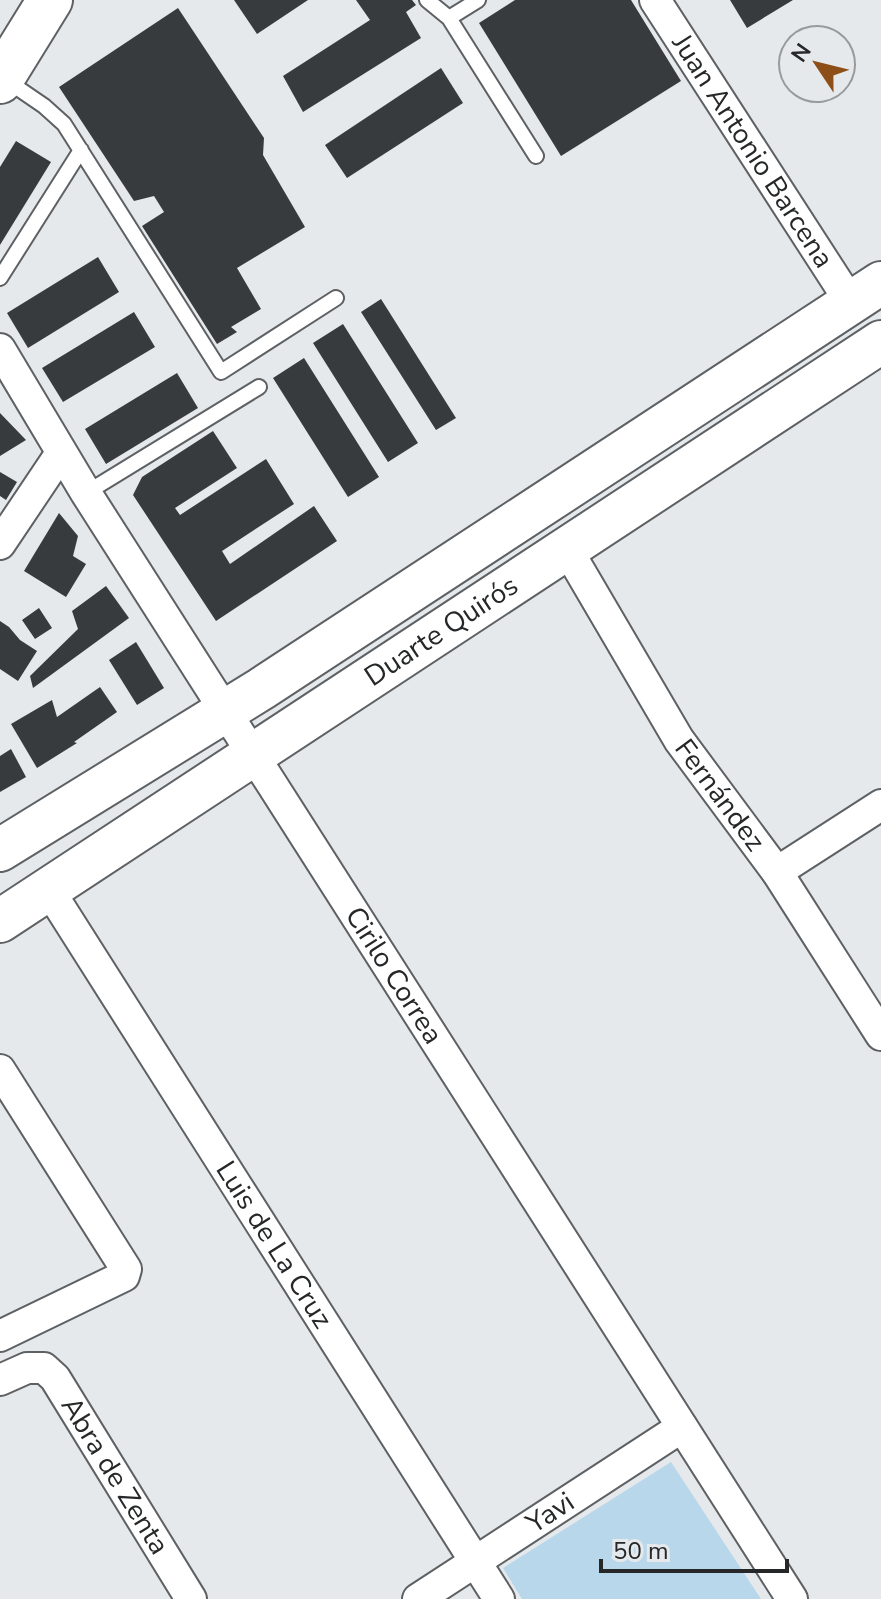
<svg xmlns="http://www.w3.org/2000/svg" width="881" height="1599" viewBox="0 0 881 1599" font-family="'Nunito Sans',sans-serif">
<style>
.green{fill:#b9d7eb}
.building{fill:#383b3e}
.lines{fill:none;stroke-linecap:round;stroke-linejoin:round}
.service-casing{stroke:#5e6164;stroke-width:18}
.minor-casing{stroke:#5e6164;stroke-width:34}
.secondary-casing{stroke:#5e6164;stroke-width:46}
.primary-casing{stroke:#5e6164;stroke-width:48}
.service{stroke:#fff;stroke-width:14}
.minor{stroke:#fff;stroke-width:30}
.secondary{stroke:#fff;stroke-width:42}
.primary{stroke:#fff;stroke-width:44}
.labels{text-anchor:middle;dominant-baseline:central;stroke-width:8;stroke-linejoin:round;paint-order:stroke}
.street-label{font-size:28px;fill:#252728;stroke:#e5e9ec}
</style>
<rect width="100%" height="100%" fill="#e5e9ec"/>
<!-- green -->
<path class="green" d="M 671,1462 L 761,1599 L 522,1599 L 503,1568 Z"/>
<!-- building -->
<path class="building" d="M 234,0 L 308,0 L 257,34 Z
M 356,0 L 412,0 L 416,5 L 406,12 L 421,38 L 303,112 L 283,76 L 370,20 Z
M 515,0 L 631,0 L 681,81 L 561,156 L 479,23 Z
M 730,0 L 793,0 L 747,28 Z
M 178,8 L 264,138 L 263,155 L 305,227 L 237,268 L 261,309 L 231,327 L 237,332 L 217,344 L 142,226 L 164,212 L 154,196 L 134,201 L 59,87 Z
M 441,68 L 463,103 L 347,178 L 325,145 Z
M 16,141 L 51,162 L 0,245 L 0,167 Z
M 98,257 L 119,292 L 28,348 L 7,313 Z
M 381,299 L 456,418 L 436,430 L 361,312 Z
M 134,312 L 155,347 L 63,402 L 42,368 Z
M 343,324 L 418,443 L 388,462 L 313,343 Z
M 304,358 L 379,477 L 348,497 L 273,378 Z
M 177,373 L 198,408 L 106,464 L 85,429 Z
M 0,413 L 26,440 L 0,456 Z
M 213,431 L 237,468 L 175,508 L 180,515 L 266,459 L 294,504 L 222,551 L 230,564 L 314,506 L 337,541 L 216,621 L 133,495 L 142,477 Z
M 0,472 L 17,482 L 6,500 L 0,496 Z
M 59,513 L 78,536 L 73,556 L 86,564 L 66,597 L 24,571 Z
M 106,586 L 129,618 L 33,688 L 30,676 L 78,629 L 72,611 Z
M 39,608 L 52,628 L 35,639 L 22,620 Z
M 0,621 L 9,627 L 20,640 L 37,651 L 18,681 L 0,669 Z
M 136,642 L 164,688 L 137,705 L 109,660 Z
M 100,687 L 117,712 L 74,742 L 77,743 L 37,768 L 11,724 L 52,700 L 57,717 Z
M 11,749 L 26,777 L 0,792 L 0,756 Z"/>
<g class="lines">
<!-- service casing -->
<g class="service-casing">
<path id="service" d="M 427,0 L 449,18 L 536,156
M 449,18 L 478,0
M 6,80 L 44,106 L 64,124 L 221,372 L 336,298
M 0,278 L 81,150
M 86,493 L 259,387"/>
</g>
<!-- minor casing -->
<g class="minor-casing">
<g id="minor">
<path id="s1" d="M 655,0 L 851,303"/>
<path id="s2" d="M 0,349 L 86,493 L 792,1599"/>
<path d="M 0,544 L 61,453"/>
<path id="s3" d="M 567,549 L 679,740 L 777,872 L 881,1035"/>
<path d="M 777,872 L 881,805"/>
<path id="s4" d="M 49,890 L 499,1599"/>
<path d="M 0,1070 L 126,1269 L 124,1276 L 0,1336"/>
<path id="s5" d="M 0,1380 L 27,1368 L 44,1368 L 55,1378 L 191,1599"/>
<path id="s6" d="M 418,1599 L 682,1427"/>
</g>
</g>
<!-- secondary casing -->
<g class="secondary-casing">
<g id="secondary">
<path d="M 0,850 L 261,689 L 881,283"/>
<path id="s7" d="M 0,921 L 881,342"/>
</g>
</g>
<!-- primary casing -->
<g class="primary-casing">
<path id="primary" d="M 0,81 L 50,0"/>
</g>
<!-- service -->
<use href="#service" class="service"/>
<!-- minor -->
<use href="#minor" class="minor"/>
<!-- secondary -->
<use href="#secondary" class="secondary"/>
<!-- primary -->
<use href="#primary" class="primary"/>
</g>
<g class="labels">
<!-- street labels -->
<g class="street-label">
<text stroke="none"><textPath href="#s1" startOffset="180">Juan Antonio Barcena</textPath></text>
<text stroke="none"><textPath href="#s7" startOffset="528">Duarte Quirós</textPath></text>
<text stroke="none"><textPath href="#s3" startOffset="290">Fernández</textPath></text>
<text stroke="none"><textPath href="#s2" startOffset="740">Cirilo Correa</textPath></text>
<text stroke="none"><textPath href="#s4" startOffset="420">Luis de La Cruz</textPath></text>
<text stroke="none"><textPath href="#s5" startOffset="176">Abra de Zenta</textPath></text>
<text stroke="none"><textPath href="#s6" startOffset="158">Yavi</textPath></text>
</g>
</g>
<!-- north arrow -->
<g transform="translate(817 64) rotate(305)"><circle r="38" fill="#e5e9ec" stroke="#989b9e" stroke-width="2"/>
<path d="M0-6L14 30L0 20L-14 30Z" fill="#8e4e17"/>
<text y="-12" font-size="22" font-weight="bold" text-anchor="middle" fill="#252728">N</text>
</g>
<!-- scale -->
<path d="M601 1559v12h186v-12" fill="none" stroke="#252728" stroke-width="4"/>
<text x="613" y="1559" font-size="24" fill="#252728" stroke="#e5e9ec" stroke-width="6" paint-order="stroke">50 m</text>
</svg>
